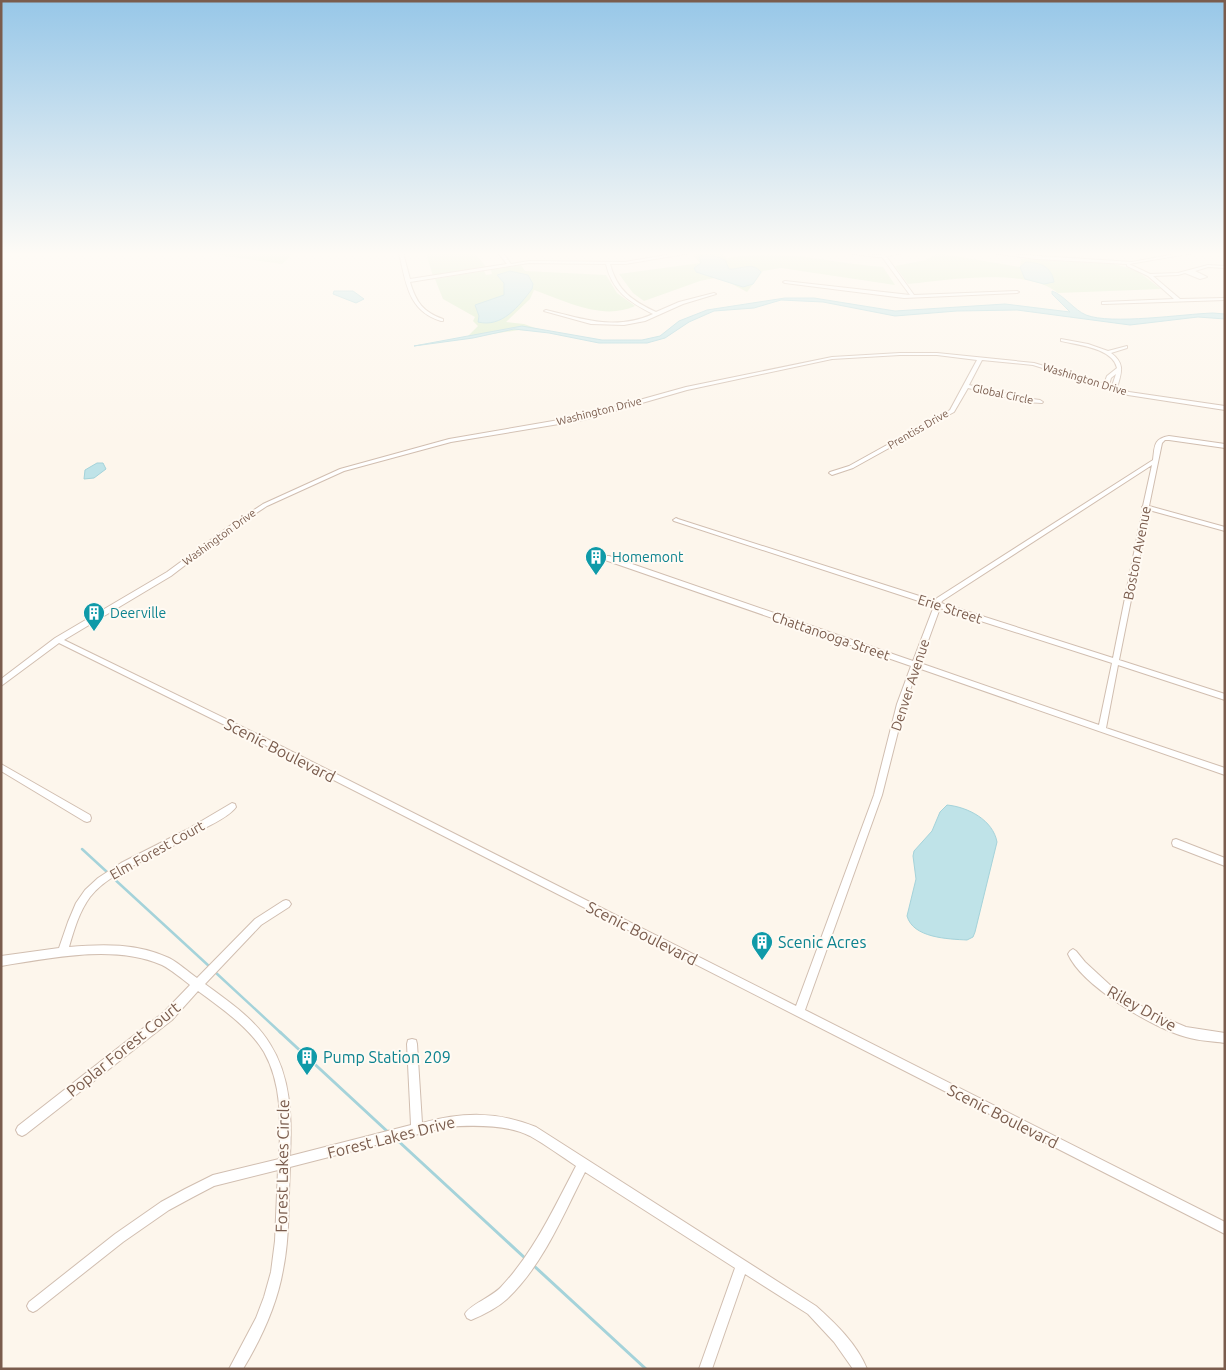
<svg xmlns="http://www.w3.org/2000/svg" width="1226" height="1370" viewBox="0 0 1226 1370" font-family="Ubuntu,sans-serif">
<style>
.green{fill:#d8ecc9}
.water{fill:#bfe3e8;stroke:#a5d3da}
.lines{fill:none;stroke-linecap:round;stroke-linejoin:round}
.stream-far1{stroke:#a5d3da;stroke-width:2.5}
.stream{stroke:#a5d3da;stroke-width:3}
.minor-casing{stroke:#d1beb0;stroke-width:2}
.minor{fill:#fff;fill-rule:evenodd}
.labels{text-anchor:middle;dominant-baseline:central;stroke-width:4;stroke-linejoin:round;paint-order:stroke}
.far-street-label{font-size:11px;fill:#7a5c4d;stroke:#fffaf3}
.street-label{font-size:14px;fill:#7a5c4d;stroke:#fffaf3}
.culture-label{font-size:14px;fill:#0d838f;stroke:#fffaf3;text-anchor:start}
.near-street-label{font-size:16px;fill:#7a5c4d;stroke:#fffaf3}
.near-culture-label{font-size:16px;fill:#0d838f;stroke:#fffaf3;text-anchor:start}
</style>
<rect width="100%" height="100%" fill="#fdf6ec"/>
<!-- green -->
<path class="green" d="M 204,253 L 294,253 L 282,264 Z
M 426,253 L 475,253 L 486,267 L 433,276 Z
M 700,253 L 721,253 L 727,258 C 783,248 828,263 883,267 L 895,285 L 781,268 L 763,271 L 747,292 L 719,277 L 700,281 L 644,301 L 633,293 L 619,274 L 700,263 L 693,255 Z
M 938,253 L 1020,267 L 1021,259 L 1114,264 L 1136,270 L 1161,289 L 1058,293 C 1027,267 947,280 908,284 L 895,266 L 926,260 Z
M 521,265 L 525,271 L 606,275 L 617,293 L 635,306 C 603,321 565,301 534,290 L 530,299 L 506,322 L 524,324 L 546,332 L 519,330 L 466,338 L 478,326 L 473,321 L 475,317 L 443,299 L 435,279 L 484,271 L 486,275 L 492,274 L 491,270 Z"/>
<!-- water -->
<path class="water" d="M 709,254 L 725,260 L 729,269 C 740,270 752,261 761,272 L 753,284 L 743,287 L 696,272 L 694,268 L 701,263 L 699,256 Z
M 1026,262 C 1041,263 1051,266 1054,282 L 1044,284 L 1025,279 L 1020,267 Z
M 510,271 L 528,275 L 533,284 L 532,289 C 519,306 502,328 478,322 L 479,316 L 475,305 L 504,295 L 504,283 L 497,275 Z
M 334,291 L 353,291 L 364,299 L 356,303 L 333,294 Z
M 1052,291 C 1064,295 1074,310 1086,315 C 1111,325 1183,314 1213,313 L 1225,314 L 1225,319 L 1198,317 L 1130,325 L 1017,310 L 957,311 L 895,316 L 823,302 L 781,300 L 754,308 L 714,311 L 689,322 L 665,338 L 647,343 L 599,343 L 549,333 L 514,329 L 473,338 L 414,346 L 522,326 L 602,340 L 642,340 L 660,336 L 679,321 L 707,310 L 785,298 L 814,298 L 895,311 L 1005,304 L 1070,312 L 1052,294 Z
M 97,463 L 103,463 L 106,469 L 94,478 L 84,479 L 85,470 Z
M 947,805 C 968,807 993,820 997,842 L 975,932 L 973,937 L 967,940 C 948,939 913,938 907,916 L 916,879 L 913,856 L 914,851 L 932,831 L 940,812 Z"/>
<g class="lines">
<!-- stream-far1 -->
<path class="stream-far1" d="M 82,849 L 107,872
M 111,876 L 210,967
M 215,972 L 281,1033"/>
<!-- stream -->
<path class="stream" d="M 280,1032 L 388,1132
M 395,1138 L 526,1259
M 533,1265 L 646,1369"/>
<!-- minor casing -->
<g class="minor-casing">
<path id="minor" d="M 399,253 L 403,253 L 410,279 L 507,264 L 498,253 L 503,253 L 511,264 L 529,261 L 625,262 L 678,253 L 691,253 L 625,264 L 610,264 C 617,291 633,301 656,312 L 679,302 L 714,293 L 716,294 L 683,304 L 645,321 L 624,325 L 591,324 L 544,311 L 546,310 C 584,319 615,331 653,314 C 629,302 612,291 606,264 L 529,263 L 410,282 C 416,302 423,312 443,319 L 443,321 L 441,321 C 408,311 406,283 399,253 Z
M 847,253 L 877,255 L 903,253 L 886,256 L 914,295 L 1017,291 L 1019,292 L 1017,293 L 904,298 L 785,283 L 783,282 L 785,281 L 910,295 L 882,257 L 877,257 Z
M 993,253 L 1132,262 L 1181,253 L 1193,253 L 1129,264 L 1150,274 L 1178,273 L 1208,265 L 1225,266 L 1225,268 L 1208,267 L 1195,271 L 1207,277 L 1200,279 L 1185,273 L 1178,275 L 1153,276 L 1180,299 L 1225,298 L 1225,300 L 1104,304 L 1102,304 L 1102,302 L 1174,299 L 1148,276 L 1127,266 L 1127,264 L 1036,259 Z
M 1061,339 L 1088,344 L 1108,351 L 1127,346 L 1127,348 L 1111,353 C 1126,364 1121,373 1117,388 L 1129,392 L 1225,406 L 1225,410 L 1128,395 L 1033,365 L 982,360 L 969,385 L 1025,398 L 1040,400 L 1043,402 L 1042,403 L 1025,402 L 968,388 L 954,412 L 853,468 L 832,475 L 829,473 L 830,472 L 849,466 L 950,410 L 977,360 L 937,355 L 900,355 L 832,359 L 687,390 L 583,420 L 451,442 L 344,471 L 267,506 L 235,527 L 171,576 L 64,640 L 261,736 L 796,1006 L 874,795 L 897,704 L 911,666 L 605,560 L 604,558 L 605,556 L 609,556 L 913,661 L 934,606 L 674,521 L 673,520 L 676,518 L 678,519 L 935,601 L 937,598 L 1153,460 C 1155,446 1153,439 1169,436 L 1225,444 L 1225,448 L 1169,440 L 1165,440 L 1162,443 L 1149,506 L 1225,527 L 1225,531 L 1149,510 L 1119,660 L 1225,694 L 1225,700 L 1118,665 L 1106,728 L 1225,768 L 1225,775 L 918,668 L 905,704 L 882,795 L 805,1010 L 1225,1222 L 1225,1234 L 255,740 L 59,643 L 1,686 L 1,679 L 55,638 L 167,572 L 231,525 L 263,504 L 340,469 L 449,439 L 582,416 L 686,387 L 832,357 L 900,353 L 937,353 L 1034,363 L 1104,384 L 1107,376 L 1117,368 C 1113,348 1078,345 1061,341 ZM 1116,374 L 1112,386 L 1109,385 L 1111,378 ZM 1152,465 L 1143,506 L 1142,507 L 1143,508 L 1113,658 L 941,603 L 942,601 ZM 940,608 L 1112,663 L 1099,725 L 920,663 Z
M 1,764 L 90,815 L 91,818 L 90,821 L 87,822 L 84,821 L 1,771 Z
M 232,803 L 235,804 L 236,807 C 230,816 211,825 201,830 C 185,840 168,849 150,857 C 129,868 105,878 90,897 C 79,912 74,930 69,947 C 102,944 138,943 169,958 C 179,963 188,972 197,978 L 255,919 L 283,901 L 286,900 L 289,901 L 291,904 L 289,907 L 261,925 L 205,984 C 228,1001 255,1019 270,1044 C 291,1077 292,1118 290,1156 L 411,1125 L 407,1044 L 408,1040 L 412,1039 L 416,1040 L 417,1044 L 422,1123 C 462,1112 497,1111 536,1127 L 816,1306 C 835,1323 857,1344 867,1369 L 853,1369 L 834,1342 L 808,1314 L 745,1274 L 712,1369 L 699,1369 L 735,1268 L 585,1172 C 563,1215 543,1265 507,1299 C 497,1308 483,1315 471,1320 L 467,1318 L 465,1314 C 468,1306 493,1296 501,1287 C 534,1252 554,1208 576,1166 C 561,1156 546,1145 530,1136 C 507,1124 472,1125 446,1127 L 290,1167 C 288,1201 290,1236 283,1270 C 277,1305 261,1339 243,1369 L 229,1369 L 256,1318 L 264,1297 L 271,1272 L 275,1241 L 278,1170 L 214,1186 L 193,1197 L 169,1210 L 123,1242 L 37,1310 L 33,1312 L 29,1310 L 27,1306 L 29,1302 L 115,1234 L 161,1202 L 185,1189 L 213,1175 L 279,1159 C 281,1123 282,1084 264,1052 C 249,1027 221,1008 198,991 L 172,1020 L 26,1134 L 22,1136 L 18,1134 L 16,1130 L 18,1126 L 164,1012 L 190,985 C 182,979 172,970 162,965 C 114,944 51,958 1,966 L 1,956 L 59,948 L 68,922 L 76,903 L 85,890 L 98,878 L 121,863 L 188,829 Z
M 1176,839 L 1225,858 L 1225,866 L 1173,846 L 1172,843 L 1173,840 Z
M 1073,949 L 1076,951 L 1085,962 L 1111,986 L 1143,1007 L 1160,1016 L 1186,1027 L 1225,1033 L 1225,1043 C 1212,1041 1199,1041 1186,1037 C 1153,1028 1082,986 1068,954 L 1070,951 Z"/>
</g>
<!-- minor -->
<use href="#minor" class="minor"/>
</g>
<!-- sky -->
<linearGradient id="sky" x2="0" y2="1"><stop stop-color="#97c7e8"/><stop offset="0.57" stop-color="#fefbf6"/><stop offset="1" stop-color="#fefbf6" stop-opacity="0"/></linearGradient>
<rect width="1226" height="445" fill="url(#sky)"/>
<!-- icons -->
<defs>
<g id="building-pin" transform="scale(1.125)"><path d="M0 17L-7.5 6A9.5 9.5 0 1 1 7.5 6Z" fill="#0f9aa8" stroke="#fffaf3"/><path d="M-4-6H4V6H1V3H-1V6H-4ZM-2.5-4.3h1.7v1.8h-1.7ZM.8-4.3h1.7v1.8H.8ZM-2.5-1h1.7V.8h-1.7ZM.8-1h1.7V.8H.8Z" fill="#fff"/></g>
</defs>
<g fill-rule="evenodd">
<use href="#building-pin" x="596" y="557"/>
<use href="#building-pin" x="94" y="613"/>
<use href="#building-pin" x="762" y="942"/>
<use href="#building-pin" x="307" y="1057"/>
</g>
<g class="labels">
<!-- far-street labels -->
<g class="far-street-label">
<text transform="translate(1085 379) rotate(17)">Washington Drive</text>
<text transform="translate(1003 394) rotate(12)">Global Circle</text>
<text transform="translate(599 411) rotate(-14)">Washington Drive</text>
<text transform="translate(918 429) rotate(-30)">Prentiss Drive</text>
<text transform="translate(219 537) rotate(-36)">Washington Drive</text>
</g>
<!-- street labels -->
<g class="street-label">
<text transform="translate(1137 553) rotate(-79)">Boston Avenue</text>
<text transform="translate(950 609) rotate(18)">Erie Street</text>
<text transform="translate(831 636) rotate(19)">Chattanooga Street</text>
<text transform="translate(910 685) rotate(-72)">Denver Avenue</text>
<text transform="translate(157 850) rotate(-29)">Elm Forest Court</text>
</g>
<!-- culture labels -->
<g class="culture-label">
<text x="612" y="557">Homemont</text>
<text x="110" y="613">Deerville</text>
</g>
<!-- near-street labels -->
<g class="near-street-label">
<text transform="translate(280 750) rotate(27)">Scenic Boulevard</text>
<text transform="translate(642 933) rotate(27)">Scenic Boulevard</text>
<text transform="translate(1142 1008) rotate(29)">Riley Drive</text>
<text transform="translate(123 1049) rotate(-39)">Poplar Forest Court</text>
<text transform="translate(1003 1116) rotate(27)">Scenic Boulevard</text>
<text transform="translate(391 1137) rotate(-14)">Forest Lakes Drive</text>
<text transform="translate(282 1166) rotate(-89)">Forest Lakes Circle</text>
</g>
<!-- near-culture labels -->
<g class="near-culture-label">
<text x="778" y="942">Scenic Acres</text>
<text x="323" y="1057">Pump Station 209</text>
</g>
</g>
<!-- border -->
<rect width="1226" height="1370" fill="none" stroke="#7a5c4d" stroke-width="5"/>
</svg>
